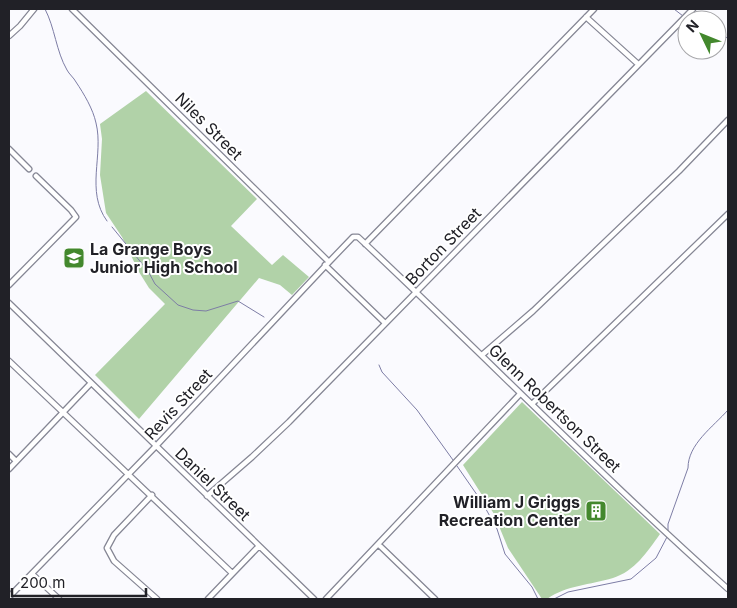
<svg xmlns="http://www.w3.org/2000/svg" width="737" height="608" viewBox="0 0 737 608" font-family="Inter,sans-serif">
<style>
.green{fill:#b1d2a8}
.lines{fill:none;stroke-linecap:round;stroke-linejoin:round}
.stream{stroke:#7d7da5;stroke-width:1}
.minor-casing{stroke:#858694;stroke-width:7}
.minor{stroke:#fff;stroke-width:4.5}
.labels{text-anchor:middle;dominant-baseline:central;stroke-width:4;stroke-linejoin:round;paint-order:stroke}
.street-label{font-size:16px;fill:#212127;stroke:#fff}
.poi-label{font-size:16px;font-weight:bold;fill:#212127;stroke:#fff;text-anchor:start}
</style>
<rect width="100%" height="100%" fill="#fafafe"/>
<!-- green -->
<path class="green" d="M 146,91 L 257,199 L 231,226 L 272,265 L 283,255 L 309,277 L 292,295 L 280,285 L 259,278 L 139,419 L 95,375 L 165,304 L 149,288 L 139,272 L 122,237 L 106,213 L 100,175 L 102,139 L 100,124 Z
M 522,402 L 660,534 C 647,552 635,571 613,578 C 590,585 567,585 547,599 L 542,599 L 508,548 L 494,514 L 463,465 Z"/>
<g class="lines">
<!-- stream -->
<path class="stream" d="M 45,9 C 55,28 56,51 67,70 C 69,74 74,78 76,82 C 84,94 93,109 96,123 C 104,155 85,191 107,221
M 674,9 L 683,16
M 686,18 L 690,20
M 717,34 L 728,38
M 112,227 L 148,271 L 155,284 L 178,305 L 193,310 L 206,311 L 238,301 L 264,317
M 379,365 L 382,372 L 417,410 L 453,460
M 457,466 L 482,502 L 497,529 L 505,554 L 532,587 L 538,599
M 668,531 L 668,524 L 688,468 C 688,444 713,427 728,410
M 554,599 L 568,592 L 631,579 L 656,558 L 667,537"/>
<!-- minor casing -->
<g class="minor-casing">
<path id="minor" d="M 72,9 L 329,262
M 586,17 L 638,64
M 9,36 L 20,26 L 34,9
M 9,149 L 29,169
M 365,244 L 594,9
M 325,265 L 385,323
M 9,285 L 76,217 L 71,210 L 36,176
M 9,303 L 314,599
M 482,355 L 533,311 L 679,171 L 728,120
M 9,361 L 232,573
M 532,404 L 728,214
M 9,454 L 16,461
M 9,469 L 91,383
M 152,495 L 114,535 L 107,548 L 114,561 L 157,599
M 207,496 L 252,457 L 289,422 L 693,9
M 378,544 L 435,599
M 32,574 L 59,599
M 9,597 L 156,446 L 329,262 L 353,237 L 358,237 C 482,353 601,476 728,589
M 208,599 L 259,546
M 326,599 L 520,394"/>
</g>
<!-- minor -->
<use href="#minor" class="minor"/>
</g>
<!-- icons -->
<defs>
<g id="school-square" transform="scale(1.125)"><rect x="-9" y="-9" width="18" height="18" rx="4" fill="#43882d" stroke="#fff"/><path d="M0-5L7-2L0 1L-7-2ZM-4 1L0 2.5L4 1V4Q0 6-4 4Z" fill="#fff"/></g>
<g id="building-square" transform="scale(1.125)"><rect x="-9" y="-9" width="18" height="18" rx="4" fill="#43882d" stroke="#fff"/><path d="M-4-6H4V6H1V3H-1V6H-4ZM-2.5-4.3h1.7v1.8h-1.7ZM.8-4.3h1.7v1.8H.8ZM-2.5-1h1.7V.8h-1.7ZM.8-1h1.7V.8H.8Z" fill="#fff"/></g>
</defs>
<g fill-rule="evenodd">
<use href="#school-square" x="74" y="258"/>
<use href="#building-square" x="596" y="511"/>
</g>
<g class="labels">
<!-- street labels -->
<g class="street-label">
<text transform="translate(209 126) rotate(45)">Niles Street</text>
<text transform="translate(443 246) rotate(-46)">Borton Street</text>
<text transform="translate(178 404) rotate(-47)">Revis Street</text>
<text transform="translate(555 408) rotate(44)">Glenn Robertson Street</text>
<text transform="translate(213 484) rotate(44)">Daniel Street</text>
</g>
<!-- poi labels -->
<g class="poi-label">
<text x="90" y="249">La Grange Boys<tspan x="90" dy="18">Junior High School</tspan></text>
<text x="580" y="502" text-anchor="end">William J Griggs<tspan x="580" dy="18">Recreation Center</tspan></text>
</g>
</g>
<!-- border -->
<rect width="737" height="608" fill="none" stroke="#212127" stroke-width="20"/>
<!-- north arrow -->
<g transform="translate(702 35) rotate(313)"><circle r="24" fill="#ffffff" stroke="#a6a6a9"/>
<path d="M0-4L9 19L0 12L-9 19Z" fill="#43882d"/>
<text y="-8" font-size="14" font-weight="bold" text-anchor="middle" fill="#212127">N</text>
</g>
<!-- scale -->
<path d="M12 588v8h134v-8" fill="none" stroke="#212127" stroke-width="2.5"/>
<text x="20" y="588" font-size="15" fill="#212127" stroke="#ffffff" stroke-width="4" paint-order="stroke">200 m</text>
</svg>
